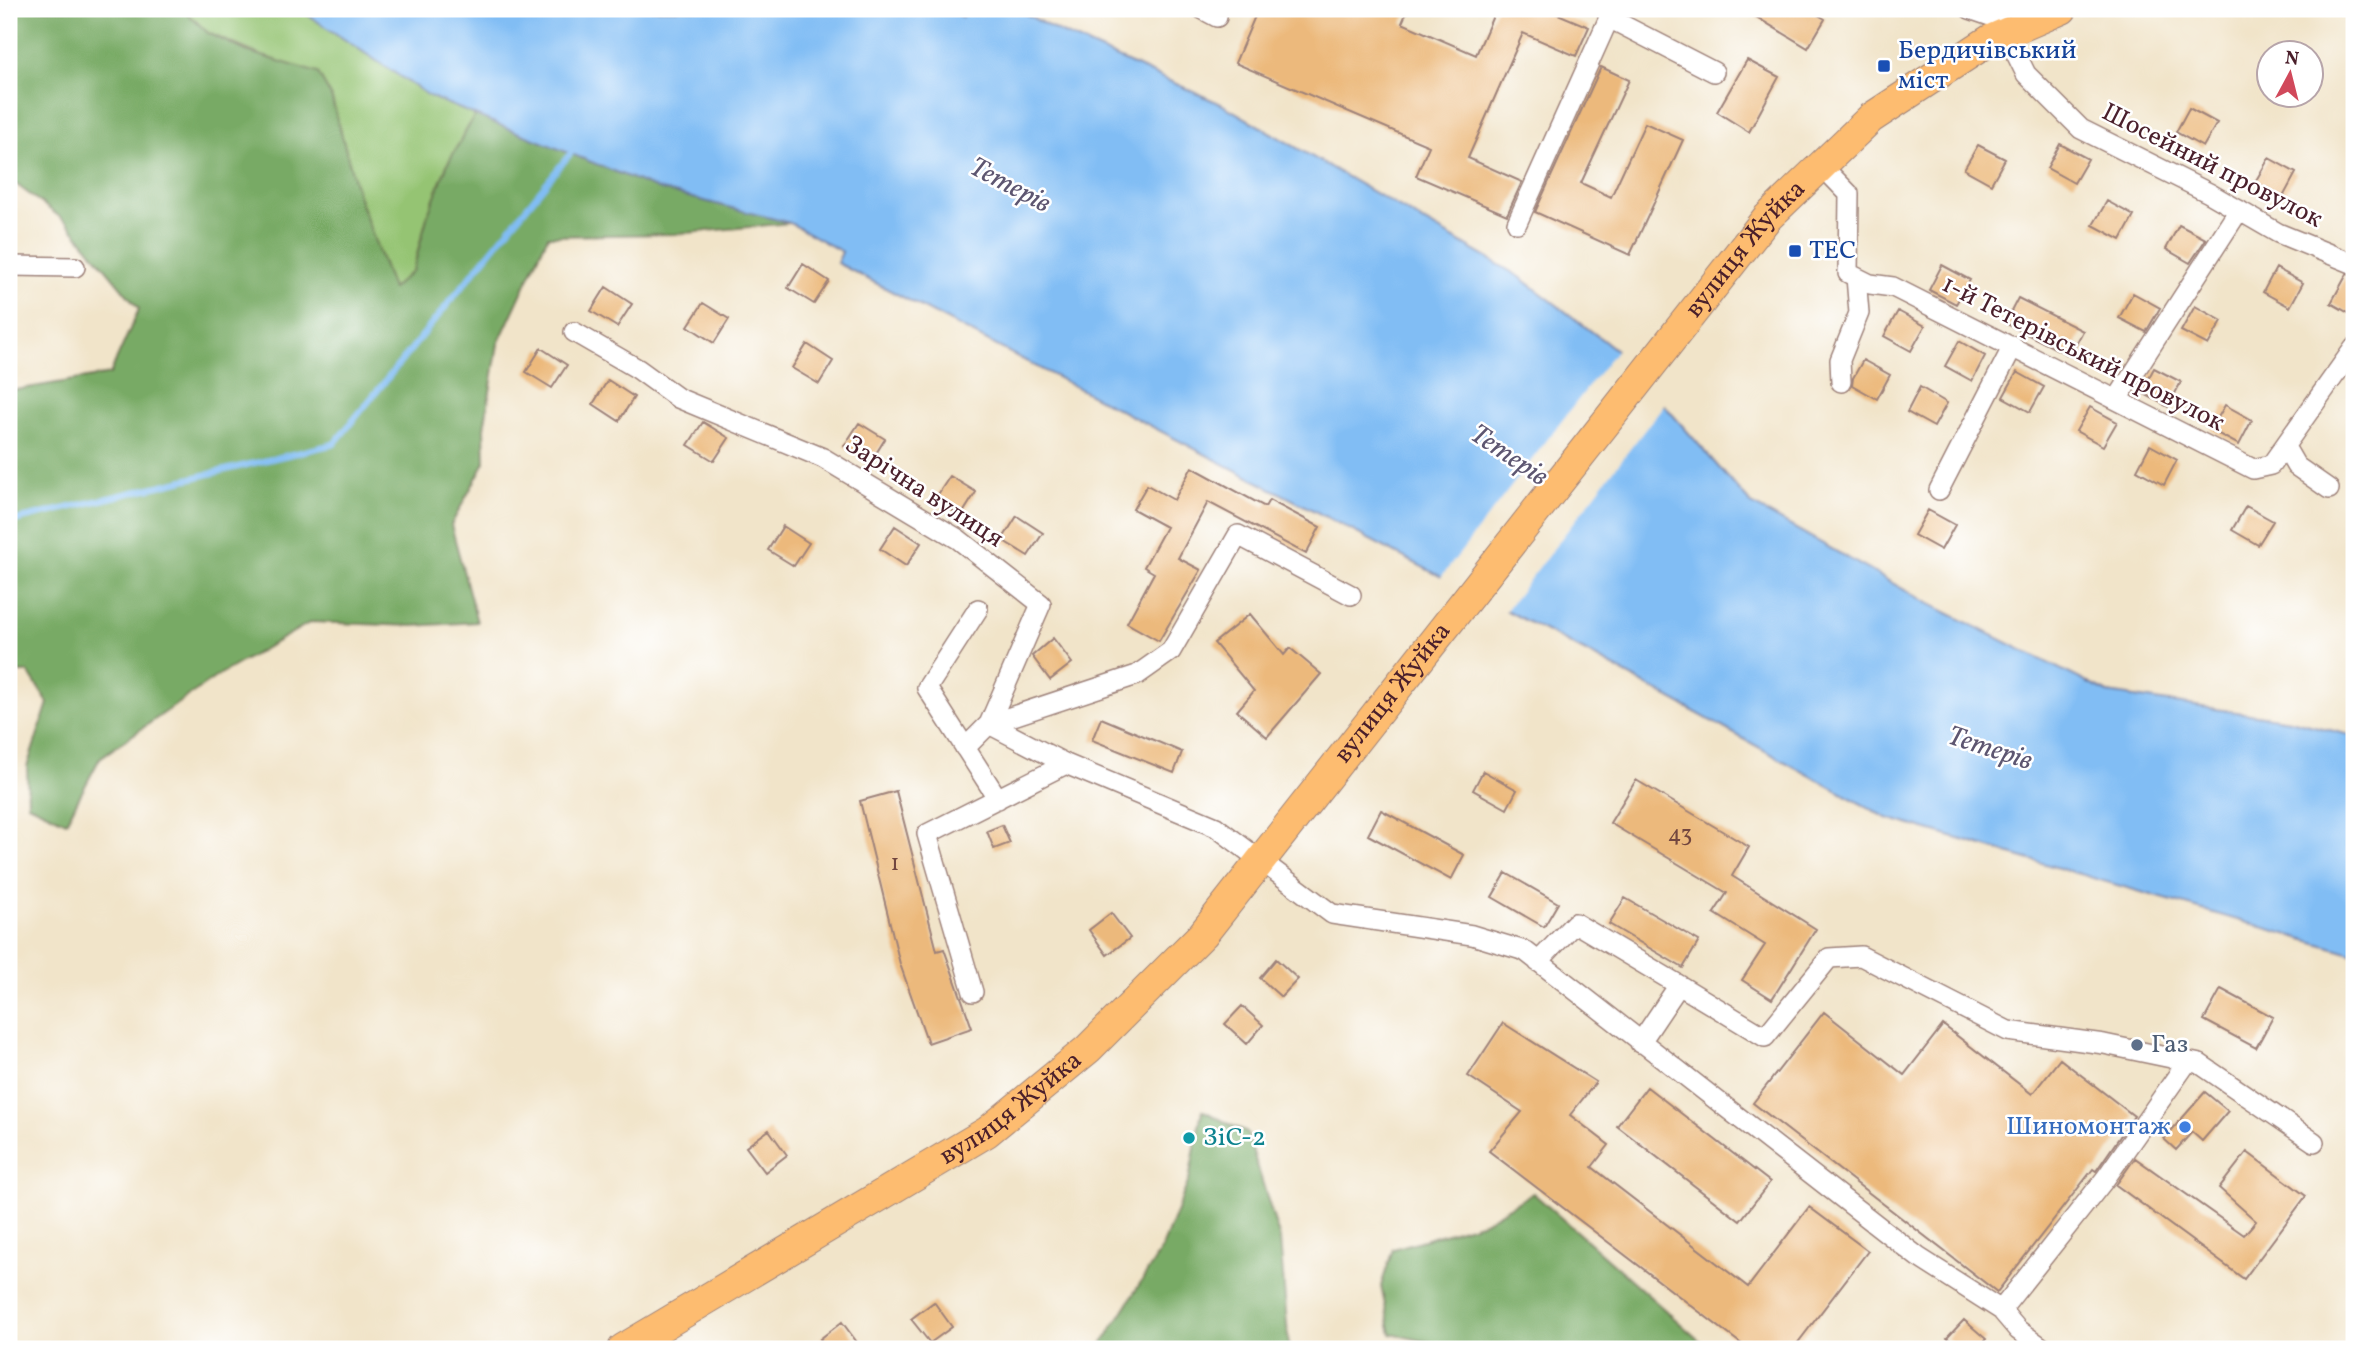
<svg xmlns="http://www.w3.org/2000/svg" width="2363" height="1358" viewBox="0 0 2363 1358" font-family="Vollkorn,serif">
<style>
.green{fill:#95c473;stroke:#70724f;stroke-width:2}
.forest{fill:#78aa65;stroke:#616448;stroke-width:2}
.water{fill:#81bdf4;stroke:#666e90;stroke-width:2}
.pier{fill:#f1e4c9}
.lines{fill:none;stroke-linecap:round;stroke-linejoin:round}
.stream{stroke:#81bdf4;stroke-width:6}
.building{fill:#ecb97b}
.minor-casing{stroke:#9e827a;stroke-width:22}
.highway-casing{stroke:#9e827a;stroke-width:32}
.minor{stroke:#fff;stroke-width:19}
.highway{stroke:#fdbc6f;stroke-width:30}
.transit-dot{fill:#1a4fb4;stroke:#fff;stroke-width:2.5}
.service-dot{fill:#5c6f8a;stroke:#fff;stroke-width:2.5}
.shop-dot{fill:#3f7fe0;stroke:#fff;stroke-width:2.5}
.culture-dot{fill:#0f9aa8;stroke:#fff;stroke-width:2.5}
.labels{text-anchor:middle;dominant-baseline:central;stroke-width:5;stroke-linejoin:round;paint-order:stroke}
.number-label{font-size:23px;fill:#72463f}
.transit-label{font-size:26px;fill:#164399;stroke:#fff;text-anchor:start}
.street-label{font-size:26px;fill:#4a1f2b;stroke:#fff}
.service-label{font-size:26px;fill:#4e5e75;stroke:#fff;text-anchor:start}
.shop-label{font-size:26px;fill:#366cbe;stroke:#fff;text-anchor:end}
.culture-label{font-size:26px;fill:#0d838f;stroke:#fff;text-anchor:start}
.water-label{font-size:28px;font-style:italic;fill:#5d5671;stroke:#fff}
</style>
<rect width="100%" height="100%" fill="#fff"/>
<filter id="ink" filterUnits="userSpaceOnUse"><feTurbulence type="fractalNoise" baseFrequency=".0143" numOctaves="2"/><feDisplacementMap in="SourceGraphic" scale="14" xChannelSelector="R" yChannelSelector="G"/><feConvolveMatrix kernelMatrix="1 2 1 2 8 2 1 2 1" color-interpolation-filters="sRGB"/></filter>
<filter id="wash" filterUnits="userSpaceOnUse"><feTurbulence type="fractalNoise" baseFrequency=".00686" numOctaves="4" result="noise"/><feDisplacementMap in="SourceGraphic" scale="28" xChannelSelector="R" yChannelSelector="G"/><feGaussianBlur stdDeviation="1.57" result="paint"/><feColorMatrix in="noise" values="0 0 0 0 0 0 0 0 0 0 0 0 0 0 0 0 0 1.4 0 .05"/><feComposite in="paint" operator="in"/></filter>
<g filter="url(#wash)">
<rect width="100%" height="100%" fill="#f1e4c9"/>
<!-- green -->
<path class="green" d="M 183,9 L 299,9 L 431,97 L 475,115 L 448,163 L 428,214 L 413,270 L 392,289 L 358,195 L 331,96 L 269,59 L 208,33 Z"/>
<!-- forest -->
<path class="forest" d="M 9,9 L 183,9 L 208,33 L 246,51 L 318,73 L 331,96 L 358,195 L 392,289 L 413,270 L 428,214 L 448,163 L 475,115 L 658,189 L 790,223 L 676,234 L 548,236 L 498,344 L 484,428 L 485,462 L 451,525 L 477,622 L 412,626 L 311,622 L 217,676 L 100,758 L 66,822 L 28,804 L 27,767 L 48,703 L 28,672 L 9,672 L 9,391 L 110,374 L 139,309 L 68,223 L 9,179 Z
M 1202,1110 L 1247,1133 L 1280,1239 L 1289,1349 L 1099,1349 L 1161,1250 L 1189,1180 Z
M 1533,1193 L 1709,1349 L 1463,1349 L 1391,1334 L 1381,1286 L 1393,1249 L 1484,1222 Z"/>
<!-- water -->
<path class="water" d="M 299,9 L 947,9 L 962,17 L 967,9 L 1017,9 L 1055,30 L 1221,104 L 1520,277 L 1616,350 L 1750,503 L 1928,603 L 2108,693 L 2290,720 L 2354,736 L 2354,954 L 1887,818 L 1586,652 L 837,263 L 842,252 L 790,223 L 658,189 L 431,97 Z"/>
<!-- pier -->
<path class="pier" d="M 1618,348 L 1666,402 L 1504,613 L 1439,580 Z"/>
<g class="lines">
<!-- stream -->
<path class="stream" d="M 9,522 L 334,444 L 574,149"/>
</g>
<g id="blocks">
<!-- building -->
<path class="building" d="M 1258,9 L 1408,9 L 1402,23 L 1476,55 L 1496,9 L 1546,9 L 1589,27 L 1576,56 L 1523,33 L 1468,158 L 1522,182 L 1507,215 L 1416,176 L 1429,146 L 1235,63 Z
M 1743,9 L 1808,9 L 1825,19 L 1808,48 Z
M 1747,60 L 1779,77 L 1749,132 L 1717,112 Z
M 1601,67 L 1629,80 L 1581,183 L 1611,197 L 1645,123 L 1683,140 L 1630,255 L 1535,212 Z
M 2189,108 L 2217,123 L 2203,147 L 2176,132 Z
M 2060,144 L 2088,159 L 2074,183 L 2047,168 Z
M 1978,145 L 2005,159 L 1991,184 L 1964,169 Z
M 2269,158 L 2296,173 L 2283,197 L 2255,182 Z
M 2107,201 L 2134,216 L 2121,240 L 2093,225 Z
M 2179,225 L 2206,239 L 2190,263 L 2166,249 Z
M 803,264 L 829,281 L 814,304 L 788,288 Z
M 1942,265 L 1970,280 L 1956,304 L 1929,290 Z
M 2276,268 L 2303,283 L 2290,307 L 2263,292 Z
M 2347,274 L 2354,276 L 2354,316 L 2331,303 Z
M 606,287 L 632,304 L 617,327 L 591,311 Z
M 2133,293 L 2160,308 L 2146,332 L 2119,318 Z
M 2018,298 L 2083,331 L 2070,356 L 2005,323 Z
M 703,303 L 729,319 L 714,343 L 688,326 Z
M 2195,306 L 2222,321 L 2208,345 L 2181,331 Z
M 1898,311 L 1925,326 L 1911,351 L 1884,336 Z
M 1959,341 L 1985,356 L 1972,381 L 1945,366 Z
M 807,344 L 833,361 L 819,384 L 792,368 Z
M 541,348 L 567,365 L 552,388 L 526,372 Z
M 1863,360 L 1890,375 L 1877,399 L 1852,385 L 1853,378 Z
M 2154,368 L 2181,382 L 2168,407 L 2141,392 Z
M 2017,372 L 2044,387 L 2030,412 L 2003,397 Z
M 608,380 L 634,397 L 619,421 L 593,404 Z
M 1920,387 L 1947,403 L 1934,427 L 1907,412 Z
M 2225,405 L 2252,420 L 2239,445 L 2211,430 Z
M 2090,407 L 2117,422 L 2103,446 L 2076,431 Z
M 703,422 L 729,438 L 714,461 L 688,445 Z
M 859,423 L 885,439 L 870,463 L 844,446 Z
M 2150,445 L 2177,460 L 2164,485 L 2137,470 Z
M 1192,467 L 1265,507 L 1269,500 L 1320,527 L 1306,554 L 1208,502 L 1178,558 L 1201,570 L 1159,641 L 1127,623 L 1154,573 L 1144,567 L 1166,527 L 1133,509 L 1147,485 L 1174,500 Z
M 950,476 L 976,492 L 961,516 L 935,499 Z
M 2246,506 L 2273,521 L 2258,545 L 2232,530 Z
M 1928,510 L 1955,525 L 1941,550 L 1914,535 Z
M 1017,516 L 1043,533 L 1028,556 L 1002,540 Z
M 783,526 L 809,543 L 794,566 L 768,550 Z
M 895,526 L 921,543 L 906,566 L 880,549 Z
M 1250,614 L 1284,655 L 1290,648 L 1321,674 L 1267,737 L 1237,711 L 1254,691 L 1214,643 Z
M 1053,638 L 1072,663 L 1050,680 L 1032,656 Z
M 1101,718 L 1182,752 L 1174,773 L 1092,740 Z
M 1483,771 L 1517,790 L 1507,809 L 1473,790 Z
M 1636,780 L 1749,847 L 1732,876 L 1816,929 L 1772,999 L 1742,980 L 1765,945 L 1714,913 L 1727,893 L 1610,823 Z
M 896,791 L 937,951 L 944,949 L 972,1028 L 928,1043 L 900,964 L 860,801 Z
M 1381,810 L 1464,855 L 1451,880 L 1368,835 Z
M 1002,825 L 1010,843 L 994,849 L 987,831 Z
M 1506,873 L 1558,903 L 1544,927 L 1492,897 Z
M 1625,898 L 1699,941 L 1683,968 L 1609,924 Z
M 1111,913 L 1130,938 L 1107,955 L 1089,930 Z
M 1276,959 L 1298,979 L 1281,997 L 1260,978 Z
M 2221,989 L 2273,1017 L 2256,1048 L 2204,1020 Z
M 1242,1006 L 1263,1025 L 1247,1044 L 1225,1024 Z
M 1824,1012 L 1904,1075 L 1943,1025 L 2032,1094 L 2060,1059 L 2134,1116 L 2096,1171 L 2093,1169 L 1997,1292 L 1753,1103 Z
M 1503,1023 L 1596,1082 L 1570,1115 L 1609,1145 L 1592,1167 L 1748,1287 L 1809,1207 L 1868,1251 L 1793,1349 L 1748,1349 L 1489,1151 L 1522,1112 L 1468,1076 Z
M 1647,1087 L 1770,1182 L 1740,1221 L 1617,1126 Z
M 2205,1092 L 2228,1111 L 2202,1141 L 2192,1132 L 2176,1150 L 2164,1139 Z
M 769,1130 L 787,1155 L 765,1172 L 746,1147 Z
M 2247,1152 L 2306,1196 L 2244,1279 L 2116,1185 L 2135,1158 L 2244,1235 L 2256,1221 L 2219,1188 Z
M 934,1302 L 952,1327 L 930,1343 L 911,1319 Z
M 1964,1320 L 1986,1339 L 1977,1349 L 1959,1349 L 1947,1338 Z
M 842,1322 L 862,1349 L 828,1349 L 820,1339 Z"/>
</g>
</g>
<g filter="url(#ink)">
<use href="#blocks" fill-opacity="0" stroke="#9e827a" stroke-width="2"/>
<g class="lines">
<!-- minor casing -->
<g class="minor-casing">
<path id="minor" d="M 1202,9 L 1217,17
M 1606,9 L 1609,18 L 1714,72
M 1970,9 L 1999,19 L 2026,74 L 2081,129 L 2209,193 L 2278,233 L 2354,264
M 1822,166 L 1849,194 L 1848,273 L 1870,284 L 1893,287 L 2253,469 L 2271,465 L 2354,348
M 1517,223 L 1609,18
M 9,266 L 75,267
M 574,332 L 638,369 L 678,398 L 823,458 L 958,539 L 1041,604 L 989,724 L 1066,764 L 1216,827 L 1332,914 L 1472,935 L 1525,951 L 1918,1257 L 2001,1310 L 2105,1179 L 2188,1061
M 1841,382 L 1840,360 L 1859,313 L 1856,277
M 2117,399 L 2239,210
M 2285,447 L 2296,466 L 2329,489
M 1939,490 L 2013,346
M 978,609 L 927,688 L 998,799
M 965,748 L 989,724 L 1137,675 L 1171,651 L 1238,535 L 1351,595
M 1538,962 L 1575,923 L 1679,985 L 1640,1043
M 1679,985 L 1765,1037 L 1829,958 L 1861,956 L 2008,1031 L 2104,1044 L 2200,1064 L 2314,1142
M 973,992 L 927,834 L 1066,764
M 2001,1310 L 2018,1330 L 2044,1349"/>
</g>
<!-- highway casing -->
<g class="highway-casing">
<g id="highway">
<path id="s1" d="M 623,1349 L 987,1132 L 1088,1049 L 1203,934 L 1767,218 L 1871,118 L 1990,40 L 2062,9"/>
</g>
</g>
<!-- minor -->
<use href="#minor" class="minor"/>
<!-- highway -->
<use href="#highway" class="highway"/>
</g>
</g>
<!-- markers -->
<g class="transit-dot">
<rect x="1877" y="59" width="14" height="14" rx="3.5"/>
<rect x="1788" y="244" width="14" height="14" rx="3.5"/>
</g>
<circle class="service-dot" cx="2137" cy="1045" r="7"/>
<circle class="shop-dot" cx="2185" cy="1127" r="7"/>
<circle class="culture-dot" cx="1189" cy="1138" r="7"/>
<g class="labels">
<!-- number labels -->
<g class="number-label">
<text x="1680" y="835">43</text>
<text x="895" y="864">1</text>
</g>
<!-- transit labels -->
<g class="transit-label">
<text x="1898" y="51">Бердичівський<tspan x="1898" dy="30">міст</tspan></text>
<text x="1809" y="251">ТЕС</text>
</g>
<!-- street labels -->
<g class="street-label">
<text transform="translate(2212 166) rotate(27)">Шосейний провулок</text>
<text stroke="none"><textPath href="#s1" startOffset="1591">вулиця Жуйка</textPath></text>
<text transform="translate(2083 354) rotate(27)">1-й Тетерівський провулок</text>
<text transform="translate(924 492) rotate(33)">Зарічна вулиця</text>
<text stroke="none"><textPath href="#s1" startOffset="1024">вулиця Жуйка</textPath></text>
<text stroke="none"><textPath href="#s1" startOffset="457">вулиця Жуйка</textPath></text>
</g>
<!-- service labels -->
<g class="service-label">
<text x="2151" y="1045">Газ</text>
</g>
<!-- shop labels -->
<g class="shop-label">
<text x="2171" y="1127">Шиномонтаж</text>
</g>
<!-- culture labels -->
<g class="culture-label">
<text x="1203" y="1138">ЗіС-2</text>
</g>
<!-- water labels -->
<g class="water-label">
<text transform="translate(1010 186) rotate(28)">Тетерів</text>
<text transform="translate(1509 456) rotate(34)">Тетерів</text>
<text transform="translate(1990 749) rotate(18)">Тетерів</text>
</g>
</g>
<!-- margin -->
<rect width="2363" height="1358" fill="none" stroke="#fff" stroke-width="35"/>
<!-- north arrow -->
<g transform="translate(2290 74) rotate(7)"><circle r="33" fill="#ffffff" stroke="#b7a5aa" stroke-width="2"/>
<path d="M0-5L12 26L0 18L-12 26Z" fill="#d1495b"/>
<text y="-10" font-size="19" font-weight="bold" text-anchor="middle" fill="#4a1f2b">N</text>
</g>
</svg>
